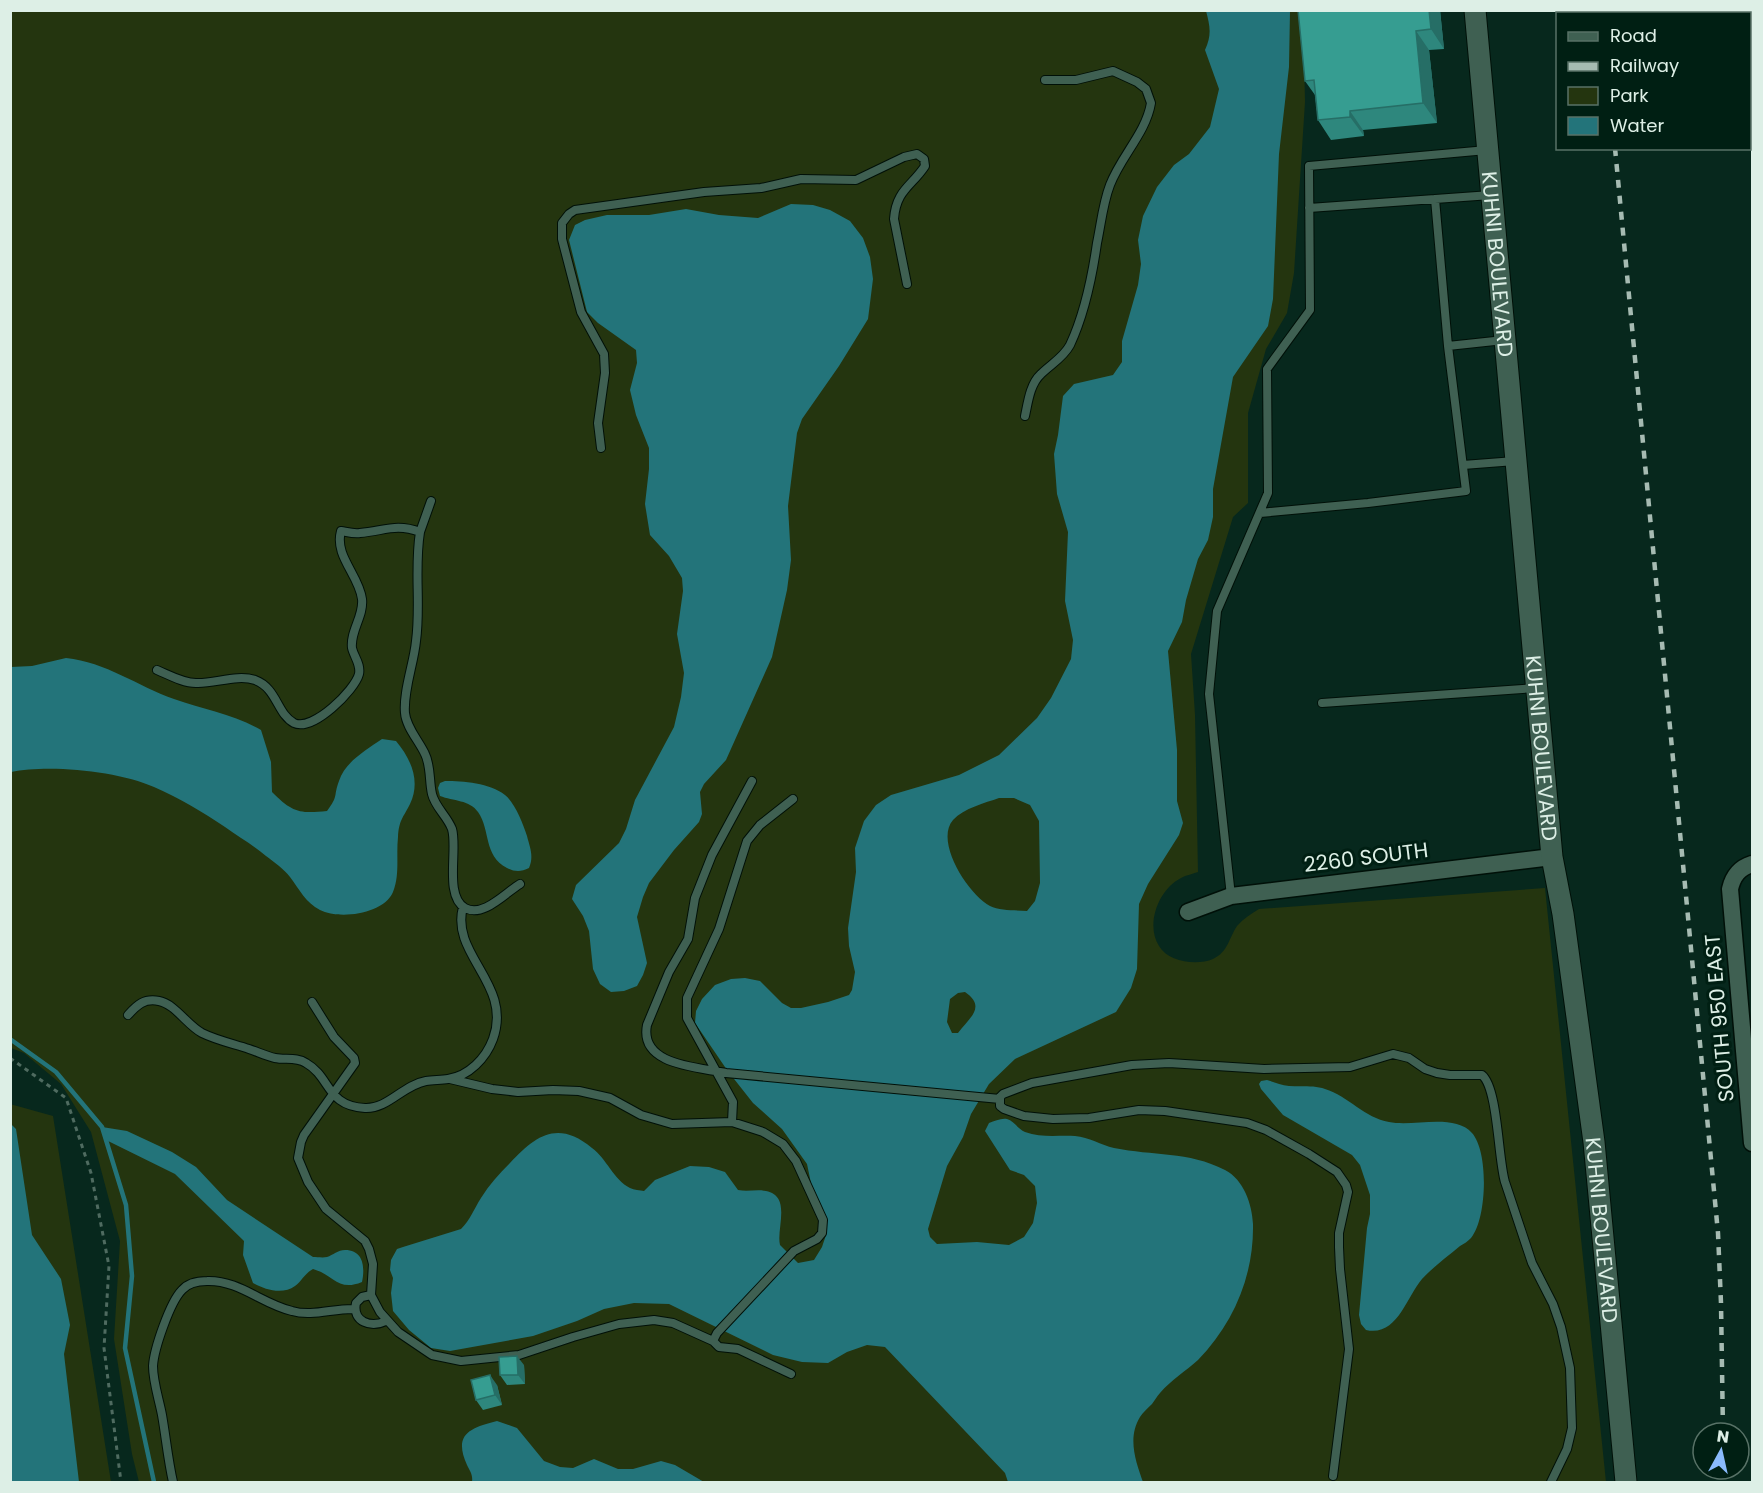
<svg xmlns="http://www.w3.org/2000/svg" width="1763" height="1493" viewBox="0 0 1763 1493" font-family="Poppins,sans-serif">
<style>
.green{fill:#24350f}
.water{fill:#23747a;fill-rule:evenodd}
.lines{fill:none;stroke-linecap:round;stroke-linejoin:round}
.stream{stroke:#23747a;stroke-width:4.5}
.service-casing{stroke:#001008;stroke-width:10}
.minor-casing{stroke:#001008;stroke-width:19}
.tertiary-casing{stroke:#001008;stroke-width:23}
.path{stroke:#4f6b60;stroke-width:3;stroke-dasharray:4.5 4.5;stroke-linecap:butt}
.service{stroke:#3f6052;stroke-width:8}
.minor{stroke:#3f6052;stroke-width:16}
.tertiary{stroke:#3f6052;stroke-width:21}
.rail{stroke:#a6bbb2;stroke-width:4.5;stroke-dasharray:8 8;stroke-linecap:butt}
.wall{fill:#2e877d}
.shaded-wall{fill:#266e66}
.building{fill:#369d91;stroke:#266e66;stroke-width:1.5}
.labels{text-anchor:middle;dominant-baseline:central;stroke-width:6;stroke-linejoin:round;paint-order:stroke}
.street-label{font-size:21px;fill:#ddefe6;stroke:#001f13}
</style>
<rect width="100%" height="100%" fill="#07281d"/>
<!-- green -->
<path class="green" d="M 11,11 L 1303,11 L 1305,102 L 1294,273 L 1287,313 L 1266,349 L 1248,413 L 1248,503 L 1233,517 L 1191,654 L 1195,715 L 1198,872 C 1193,874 1186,875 1181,878 C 1159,889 1145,924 1159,946 C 1168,962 1197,966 1213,959 C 1228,952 1229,938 1237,926 C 1243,919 1251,914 1259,909 L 1545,888 L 1606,1482 L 139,1482 L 132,1454 L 114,1339 L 120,1241 L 91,1132 L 61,1084 L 24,1053 L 11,1048 Z
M 10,1104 L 53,1116 L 111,1482 L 11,1482 Z"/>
<!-- water -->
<path class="water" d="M 1206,11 L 1290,11 L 1289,67 L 1279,154 L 1273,299 L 1268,326 L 1233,377 L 1213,489 L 1213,517 L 1208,540 L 1198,559 L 1186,600 L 1182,622 L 1168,651 L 1177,750 L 1177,801 L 1183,823 L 1179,835 L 1148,884 L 1139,904 L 1137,969 L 1131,988 L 1116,1012 L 1015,1059 L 989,1084 L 971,1114 L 963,1137 L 947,1166 L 928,1229 L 930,1237 L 937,1244 L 977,1242 L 1009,1245 L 1024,1237 L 1033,1223 L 1037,1203 L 1035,1186 L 1024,1175 L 1010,1170 L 985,1131 L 989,1123 C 995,1121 1001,1118 1007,1119 C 1014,1121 1018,1129 1025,1132 C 1041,1138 1058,1135 1075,1136 C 1089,1137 1101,1145 1114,1148 C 1153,1156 1188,1151 1225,1170 C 1244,1180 1252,1204 1253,1224 C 1254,1275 1234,1323 1198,1360 C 1186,1371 1171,1380 1160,1393 C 1157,1396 1155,1400 1152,1404 C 1148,1408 1143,1412 1140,1417 C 1127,1438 1136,1462 1143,1482 L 1008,1482 L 1005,1473 L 885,1347 L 867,1345 L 847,1352 L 828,1363 L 802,1362 L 773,1355 L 669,1304 L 634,1303 L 604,1309 L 577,1321 L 533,1336 L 450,1351 L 431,1348 L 409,1330 L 393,1311 L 391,1293 L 393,1278 L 390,1270 L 391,1260 L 397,1249 L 403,1247 L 461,1229 C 470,1220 474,1209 481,1198 C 489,1185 499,1174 510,1163 C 536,1135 558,1120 592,1148 C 606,1158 614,1180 630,1188 C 634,1190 640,1190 644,1191 L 655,1180 L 690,1166 L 709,1167 L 725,1172 L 738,1190 C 748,1192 757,1189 766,1191 C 792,1196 776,1229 780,1245 L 798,1263 L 814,1260 L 822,1247 L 827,1232 L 823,1212 L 812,1188 L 807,1164 L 782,1129 L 753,1103 L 727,1070 L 695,1023 L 696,1011 L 702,999 L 715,985 L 731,979 L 745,978 L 760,981 L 782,1003 L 791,1008 L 801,1008 L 828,1002 L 849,995 L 852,990 L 855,972 L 849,946 L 848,928 L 856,872 L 855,848 L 864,821 L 876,805 L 891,795 L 959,775 L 999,755 L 1037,718 L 1051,698 L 1071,659 L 1073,640 L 1065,601 L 1068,532 L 1057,494 L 1054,454 L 1058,435 L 1063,396 L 1074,384 L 1113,375 L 1122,362 L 1122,341 L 1138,285 L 1141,264 L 1138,240 L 1143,216 L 1157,187 L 1174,165 L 1189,154 L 1210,127 L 1219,89 L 1205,50 C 1212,35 1210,26 1206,11 ZM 999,798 L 1014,798 L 1030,805 L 1039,821 L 1040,883 L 1035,901 L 1027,911 C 1016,910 1000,911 990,906 C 969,895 934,842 953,820 C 964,808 985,803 999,798 ZM 965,992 C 987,1007 969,1018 958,1033 L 952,1033 L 947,1022 L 950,999 L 958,993 Z
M 791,204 L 813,205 L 830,210 L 850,221 L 863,238 L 870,257 L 873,279 L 868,319 L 839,366 L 802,419 L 797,433 L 788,506 L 791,560 L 787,590 L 772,657 L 726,760 L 704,784 L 700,792 L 702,814 L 699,822 L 674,850 L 649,883 L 643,897 L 637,917 L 647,963 L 643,975 L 637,986 L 624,991 L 611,992 L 600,984 L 593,969 L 589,931 L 583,916 L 572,899 L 576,885 L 619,843 L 626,829 L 635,800 L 674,727 L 681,697 L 684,673 L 677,634 L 683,591 L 682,578 L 669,556 L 650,535 L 645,504 L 649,469 L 649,448 L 636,415 L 630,390 L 637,363 L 636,350 L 598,323 L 587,312 L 569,240 L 575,225 L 585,220 L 607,215 L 649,215 L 686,209 L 719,215 L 758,218 Z
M 66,658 C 106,662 137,686 174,699 C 204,710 234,714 261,730 L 271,762 L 272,792 C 292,812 299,814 327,811 C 339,795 333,797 339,781 C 345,762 366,750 382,739 L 396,741 C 411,759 421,781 410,804 C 403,818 399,820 398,837 C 396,855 400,875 393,892 C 384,914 339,920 320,910 C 306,903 299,889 290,877 C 284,869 274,862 266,856 C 253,845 239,837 225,827 C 203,812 179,798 154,787 C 118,771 49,764 11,772 L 11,667 L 32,666 Z
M 445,781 C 463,781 490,783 505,795 C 515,803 523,824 527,836 C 530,848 534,856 529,868 C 521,872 515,872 507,868 C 483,855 491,831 478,812 C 470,800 453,801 440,796 L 438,788 L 440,783 Z
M 1267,1080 C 1274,1082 1281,1085 1289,1086 C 1300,1087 1314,1085 1325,1089 C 1348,1096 1365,1118 1389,1122 C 1414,1127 1454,1113 1472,1133 C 1489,1152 1487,1219 1471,1238 C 1468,1241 1464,1244 1460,1246 C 1448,1256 1433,1267 1422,1279 C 1406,1298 1397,1337 1366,1330 L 1361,1324 L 1359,1315 L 1367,1228 L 1370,1214 L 1370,1195 L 1360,1165 L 1352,1155 L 1283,1115 L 1261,1089 L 1259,1084 L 1261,1081 Z
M 10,1123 L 16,1129 L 32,1235 L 61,1279 L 70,1325 L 64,1354 L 79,1482 L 11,1482 Z
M 102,1127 L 127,1131 L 172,1152 L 196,1167 L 227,1200 L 313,1257 C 317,1257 323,1258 327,1257 C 333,1255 338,1250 345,1250 C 364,1250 365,1268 362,1282 C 338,1292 334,1275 313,1269 C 305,1273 302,1281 295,1286 C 283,1295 265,1290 253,1283 L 243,1255 L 244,1241 L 175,1174 L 106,1140 Z
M 497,1421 L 517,1428 L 544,1461 L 560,1467 L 573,1468 L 594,1459 L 618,1469 L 633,1469 L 661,1461 L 675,1465 L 704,1482 L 472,1482 C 473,1475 470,1471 467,1465 C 453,1434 470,1428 497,1421 Z"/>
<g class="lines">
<!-- stream -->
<path class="stream" d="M 10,1039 L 56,1072 L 102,1127 L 126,1205 L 132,1276 L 125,1348 L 154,1482"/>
<!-- service casing -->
<g class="service-casing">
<path id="service" d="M 1309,208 L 1491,195
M 1448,346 L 1504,340
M 1025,416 C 1028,402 1030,384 1041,374 C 1051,364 1063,358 1070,345 C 1085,313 1092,278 1097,243 C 1101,224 1103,203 1110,185 C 1121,156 1146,133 1151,103 L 1146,89 L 1137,82 L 1113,71 L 1076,80 L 1045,80
M 601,448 L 598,423 L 605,373 L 604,354 L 581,312 L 562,239 L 562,223 L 569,214 L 575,210 L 704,192 L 761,188 L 801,179 L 856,180 L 904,157 L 917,154 L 924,159 L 925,166 C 912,186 896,190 894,219 L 907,284
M 1463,465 L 1515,461
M 1260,513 L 1368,503 L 1466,491 L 1448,346 L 1435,199
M 420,532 C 414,569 421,605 416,641 C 414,663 403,691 405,713 C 406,727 419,741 425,754 C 431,766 429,781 432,794 C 435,807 447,816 452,829 C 458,849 444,896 465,908 C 483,918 505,893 520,884
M 157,670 C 169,675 183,683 196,683 C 214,684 237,674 255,680 C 277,688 277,714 294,723 C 313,732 355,690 359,674 C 361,664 354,657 352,648 C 350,631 364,616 362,599 C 359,575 334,556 341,531 C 347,532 354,534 360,533 C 384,531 396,523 420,532 L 431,501
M 1322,703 L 1536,688
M 752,781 L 712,855 L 695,898 L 688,939 L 669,972 L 647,1025 C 639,1066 699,1067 726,1073 L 1000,1099
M 1231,896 L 1209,694 L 1217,611 L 1268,493 L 1267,369 L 1310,310 L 1309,166 L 1487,150
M 312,1002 L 334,1037 L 354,1058 L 355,1063 L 304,1135 L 301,1142 L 298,1158 L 308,1182 L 326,1209 L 365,1241 L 369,1249 L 373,1264 L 371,1295 L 380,1312 L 398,1332 L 432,1355 L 461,1361 L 519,1355 L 573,1337 L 619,1324 L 654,1320 L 673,1323 L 713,1341
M 128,1015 C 137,1005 144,998 159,1001 C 175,1004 187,1025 202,1033 C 216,1040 234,1044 249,1049 C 258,1052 266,1056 275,1058 C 285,1060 297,1057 306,1063 C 331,1077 326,1106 365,1108 C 388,1109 403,1085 426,1081 C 433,1080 441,1080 448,1079 C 469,1076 486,1058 493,1039 C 513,984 450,955 463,907
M 450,1079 L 492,1089 L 518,1092 L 553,1090 L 579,1091 L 610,1098 L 641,1115 L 672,1124 L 732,1122 L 763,1132 L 783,1144 L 796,1161 L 823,1220 L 822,1233 L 817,1239 L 794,1251 L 717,1333 L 713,1341 L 719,1347 L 738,1349 L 791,1374
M 732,1122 L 733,1102 L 687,1018 L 687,998 L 719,929 L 747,841 L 760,825 L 793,799
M 371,1295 L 362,1297 L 356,1303 C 352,1322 371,1328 386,1321
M 1333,1476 L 1349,1349 L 1340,1269 L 1339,1247 L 1339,1233 L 1348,1192 L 1346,1185 L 1337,1172 L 1309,1154 L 1266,1130 L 1247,1123 L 1165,1111 L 1139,1110 L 1089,1118 L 1053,1119 L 1024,1116 L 1004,1109 L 1000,1106 L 1000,1097 L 1003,1094 L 1032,1083 L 1132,1065 L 1169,1063 L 1264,1069 L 1350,1067 L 1393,1054 L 1409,1058 L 1425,1069 L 1437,1073 L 1450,1075 L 1482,1075 C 1498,1088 1498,1159 1505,1182 L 1532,1263 L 1553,1304 L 1561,1327 L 1570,1368 L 1572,1428 L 1567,1449 L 1551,1482
M 173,1482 C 168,1460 166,1438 162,1415 C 159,1399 153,1382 153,1366 C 154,1349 170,1302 182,1290 C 188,1283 198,1281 207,1281 C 239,1280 262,1304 292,1311 C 312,1317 334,1308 355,1309"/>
</g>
<!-- minor casing -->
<g class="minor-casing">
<path id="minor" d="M 1752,864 C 1739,868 1733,876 1730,889 L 1752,1143
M 1188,912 L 1231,896 L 1552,857"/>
</g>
<!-- tertiary casing -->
<g class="tertiary-casing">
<g id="tertiary">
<path id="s1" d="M 1475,10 L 1552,857 L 1563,914 L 1594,1142 L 1626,1482"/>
</g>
</g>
<!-- path -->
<path class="path" d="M 10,1058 L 66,1098 L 91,1173 L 109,1266 L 104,1348 L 121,1482"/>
<!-- service -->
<use href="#service" class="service"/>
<!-- minor -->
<use href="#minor" class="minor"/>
<!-- tertiary -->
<use href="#tertiary" class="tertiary"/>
<!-- rail -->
<path class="rail" d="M 1615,14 L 1615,10
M 1615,148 L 1718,1233 L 1721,1303 L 1723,1433
M 1724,1469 L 1724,1482"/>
</g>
<!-- wall -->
<path class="wall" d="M 1298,10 L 1440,10 L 1444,49 L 1429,50 L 1437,123 L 1363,130 L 1364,136 L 1331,140 L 1318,120 L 1315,95 L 1305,81 Z
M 524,1365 L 525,1384 L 507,1385 L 500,1375 Z
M 497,1385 L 502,1405 L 483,1410 L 476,1400 Z"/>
<!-- shaded-wall -->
<path class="shaded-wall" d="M 1429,10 L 1440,10 L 1444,49 L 1431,29 Z
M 1416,31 L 1429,50 L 1437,123 L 1423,103 Z
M 1350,111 L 1363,130 L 1364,136 L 1350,117 Z
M 517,1356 L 524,1365 L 525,1384 L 518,1375 Z
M 490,1375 L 497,1385 L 502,1405 L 495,1395 Z"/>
<!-- building -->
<path class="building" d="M 1298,10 L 1429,10 L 1431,29 L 1416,31 L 1423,103 L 1350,111 L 1350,117 L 1318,120 L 1314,80 L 1305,81 Z
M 517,1356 L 518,1375 L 500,1375 L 499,1357 Z
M 490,1375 L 495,1395 L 476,1400 L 471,1380 Z"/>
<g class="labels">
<!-- street labels -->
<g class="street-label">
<text stroke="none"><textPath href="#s1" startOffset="255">KUHNI BOULEVARD</textPath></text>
<text stroke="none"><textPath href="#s1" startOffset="741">KUHNI BOULEVARD</textPath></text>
<text transform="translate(1366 857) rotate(-7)">2260 SOUTH</text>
<text transform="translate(1719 1018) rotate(-95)">SOUTH 950 EAST</text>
<text stroke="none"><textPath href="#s1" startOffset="1227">KUHNI BOULEVARD</textPath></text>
</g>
</g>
<!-- border -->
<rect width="1763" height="1493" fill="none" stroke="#ddefe6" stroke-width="24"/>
<!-- legend -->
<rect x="1556" y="12" width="195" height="138" fill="#001f13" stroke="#587267" stroke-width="1.5"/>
<rect x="1568" y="32" width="30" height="9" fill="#3f6052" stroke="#587267" stroke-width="1.5"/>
<text x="1610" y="42" font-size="18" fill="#ddefe6">Road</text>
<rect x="1568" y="62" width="30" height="9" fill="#a6bbb2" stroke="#587267" stroke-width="1.5"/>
<text x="1610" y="72" font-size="18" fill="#ddefe6">Railway</text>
<rect x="1568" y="87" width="30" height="18" fill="#24350f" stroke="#587267" stroke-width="1.5"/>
<text x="1610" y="102" font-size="18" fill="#ddefe6">Park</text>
<rect x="1568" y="117" width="30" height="18" fill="#23747a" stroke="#587267" stroke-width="1.5"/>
<text x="1610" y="132" font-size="18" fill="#ddefe6">Water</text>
<!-- north arrow -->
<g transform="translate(1721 1451) rotate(8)"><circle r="28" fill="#001f13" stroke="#587267" stroke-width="1.5"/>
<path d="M0-4.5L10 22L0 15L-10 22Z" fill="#8abafc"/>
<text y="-9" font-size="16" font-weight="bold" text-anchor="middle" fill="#ddefe6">N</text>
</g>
</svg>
